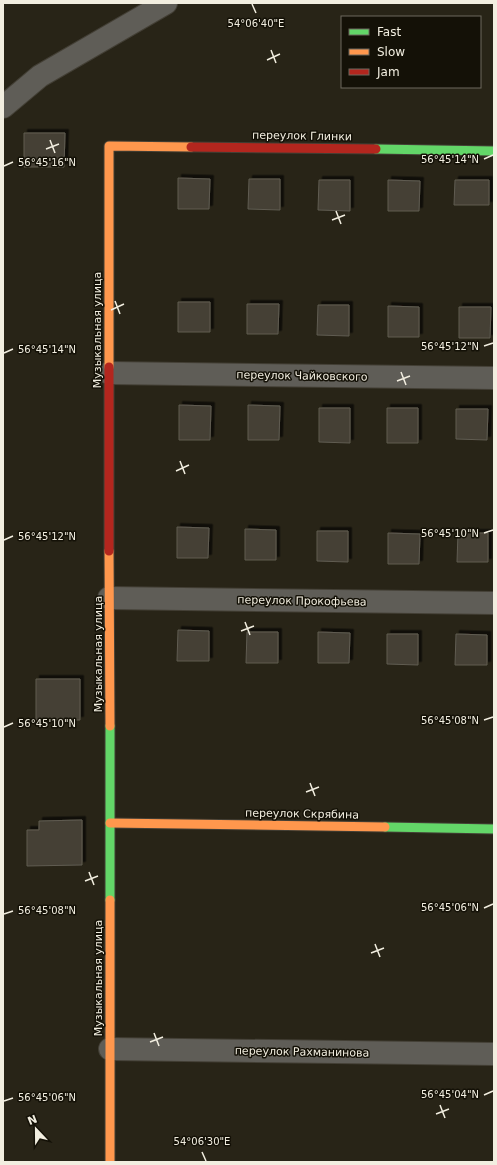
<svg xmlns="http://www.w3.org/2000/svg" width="497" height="1165" viewBox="0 0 497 1165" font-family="'DejaVu Sans',sans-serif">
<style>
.building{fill:#444036;stroke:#605c51;filter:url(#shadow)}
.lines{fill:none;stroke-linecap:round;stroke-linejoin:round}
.street-casing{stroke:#433f35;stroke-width:24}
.fast-casing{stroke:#433f35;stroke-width:11}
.slow-casing{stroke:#433f35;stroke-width:11}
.jam-casing{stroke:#433f35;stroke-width:11}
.street{stroke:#5f5d57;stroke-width:22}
.fast{stroke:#63d668;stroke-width:9}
.slow{stroke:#ff974d;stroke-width:9}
.jam{stroke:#b3261e;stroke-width:9}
.ticks{fill:none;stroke:#f2eee0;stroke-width:1.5}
.labels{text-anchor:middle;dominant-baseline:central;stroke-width:3;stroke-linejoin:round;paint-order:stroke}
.street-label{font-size:11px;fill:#f2eee0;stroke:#141107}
.ticks-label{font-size:10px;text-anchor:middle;fill:#f2eee0;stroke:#141107;stroke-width:3;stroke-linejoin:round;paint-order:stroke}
</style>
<defs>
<filter id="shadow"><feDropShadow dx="3.5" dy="-3.5" stdDeviation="0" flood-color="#0009"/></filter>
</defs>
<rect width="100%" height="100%" fill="#282417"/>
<!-- building -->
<path class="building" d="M 24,133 L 65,133 L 64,167 L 24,167 Z
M 178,178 L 210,179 L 209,209 L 178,209 Z
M 249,179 L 280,179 L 280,210 L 248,209 Z
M 319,180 L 350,180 L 350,211 L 318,210 Z
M 388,180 L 420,181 L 419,211 L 388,211 Z
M 455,180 L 489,180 L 489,205 L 454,205 Z
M 178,302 L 210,302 L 210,332 L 178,332 Z
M 247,304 L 279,304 L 278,334 L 247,334 Z
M 318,305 L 349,305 L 349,336 L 317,335 Z
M 388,306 L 419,307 L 419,337 L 388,337 Z
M 459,307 L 491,307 L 490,338 L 459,338 Z
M 179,405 L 211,406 L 210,440 L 179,440 Z
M 248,405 L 280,406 L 279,440 L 248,440 Z
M 319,408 L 350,408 L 350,443 L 319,442 Z
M 387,408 L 418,408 L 418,443 L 387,443 Z
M 456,409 L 488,409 L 487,440 L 456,439 Z
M 177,527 L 209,528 L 208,558 L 177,558 Z
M 245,529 L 276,530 L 276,560 L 245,560 Z
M 317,531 L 348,531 L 348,562 L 317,561 Z
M 388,533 L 420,534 L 419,564 L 388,564 Z
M 458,533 L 488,533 L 488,562 L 457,562 Z
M 178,630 L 209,631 L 209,661 L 177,661 Z
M 247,632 L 278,632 L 278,663 L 246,663 Z
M 318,632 L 350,633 L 349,663 L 318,663 Z
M 387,634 L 418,634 L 418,665 L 387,664 Z
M 456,634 L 487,635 L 487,665 L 455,665 Z
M 36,679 L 80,679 L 80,720 L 36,720 Z
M 82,820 L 82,865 L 27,866 L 27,830 L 39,830 L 39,821 Z"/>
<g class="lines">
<!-- street casing -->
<g class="street-casing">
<path id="street" d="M 3,107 L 40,76 L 166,3
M 109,373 L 494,378
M 109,598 L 494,603
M 110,1049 L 494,1054"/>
</g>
<!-- fast casing -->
<g class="fast-casing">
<path id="fast" d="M 376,149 L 494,151
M 110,726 L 110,900
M 385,827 L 494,829"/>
</g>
<!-- slow casing -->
<g class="slow-casing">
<path id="slow" d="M 109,367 L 109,146 L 191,147
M 109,551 L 110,726
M 110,823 L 385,827
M 110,900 L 110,1162"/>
</g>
<!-- jam casing -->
<g class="jam-casing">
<path id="jam" d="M 191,147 L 376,149
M 109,367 L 109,551"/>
</g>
<!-- street -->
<use href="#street" class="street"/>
<!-- fast -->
<use href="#fast" class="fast"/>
<!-- slow -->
<use href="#slow" class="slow"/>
<!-- jam -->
<use href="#jam" class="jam"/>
</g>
<!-- ticks -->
<path class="ticks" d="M 252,4 L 256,13M 271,50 L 276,63M 267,60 L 280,54M 50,140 L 55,153M 46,149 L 59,144M 484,159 L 493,155M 4,166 L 13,162M 336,211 L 341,224M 332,220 L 345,215M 115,301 L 120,314M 111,310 L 124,304M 484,346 L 493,343M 4,353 L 13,349M 401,372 L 406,385M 397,381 L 410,376M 180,461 L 185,474M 176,471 L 189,465M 484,533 L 493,530M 4,540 L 13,536M 245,622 L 250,635M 241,631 L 254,626M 484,720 L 493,717M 4,727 L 13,723M 310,783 L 315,796M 306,792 L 319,787M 89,872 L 94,885M 85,881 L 98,876M 484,908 L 493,904M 4,914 L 13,911M 375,944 L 380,957M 371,953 L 384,948M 154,1033 L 159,1046M 150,1042 L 163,1037M 484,1095 L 493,1091M 4,1101 L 13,1098M 440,1105 L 445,1118M 436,1114 L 449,1109M 202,1152 L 206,1161"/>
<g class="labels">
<!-- street labels -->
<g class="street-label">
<text transform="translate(302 136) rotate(1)">переулок Глинки</text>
<text transform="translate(97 330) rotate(-90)">Музыкальная улица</text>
<text transform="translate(302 376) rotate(1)">переулок Чайковского</text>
<text transform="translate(302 601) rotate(1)">переулок Прокофьева</text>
<text transform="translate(98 654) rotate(-90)">Музыкальная улица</text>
<text transform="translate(302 814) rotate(1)">переулок Скрябина</text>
<text transform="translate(98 978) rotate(-90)">Музыкальная улица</text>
<text transform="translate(302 1052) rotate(1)">переулок Рахманинова</text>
</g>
</g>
<g class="ticks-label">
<text x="256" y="27">54°06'40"E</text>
<text x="450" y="163">56°45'14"N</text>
<text x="47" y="166">56°45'16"N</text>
<text x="450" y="350">56°45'12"N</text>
<text x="47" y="353">56°45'14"N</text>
<text x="450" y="537">56°45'10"N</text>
<text x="47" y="540">56°45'12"N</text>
<text x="450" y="724">56°45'08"N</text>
<text x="47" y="727">56°45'10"N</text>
<text x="450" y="911">56°45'06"N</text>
<text x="47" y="914">56°45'08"N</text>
<text x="450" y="1098">56°45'04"N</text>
<text x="47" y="1101">56°45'06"N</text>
<text x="202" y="1145">54°06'30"E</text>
</g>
<!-- border -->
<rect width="497" height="1165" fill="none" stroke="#f2eee0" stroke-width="8"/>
<!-- legend -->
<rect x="341" y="16" width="140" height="72" fill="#141107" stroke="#6d695e"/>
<rect x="349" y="29" width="20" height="6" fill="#63d668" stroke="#6d695e"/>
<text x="377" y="36" font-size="12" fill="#f2eee0">Fast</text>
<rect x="349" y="49" width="20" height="6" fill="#ff974d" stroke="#6d695e"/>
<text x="377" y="56" font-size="12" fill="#f2eee0">Slow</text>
<rect x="349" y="69" width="20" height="6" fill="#b3261e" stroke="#6d695e"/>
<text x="377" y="76" font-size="12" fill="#f2eee0">Jam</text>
<!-- north arrow -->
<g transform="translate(36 1129) rotate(338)" stroke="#141107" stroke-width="3" paint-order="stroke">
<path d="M0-3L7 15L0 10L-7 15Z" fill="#f2eee0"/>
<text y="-6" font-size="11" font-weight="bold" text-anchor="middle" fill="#f2eee0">N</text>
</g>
</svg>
